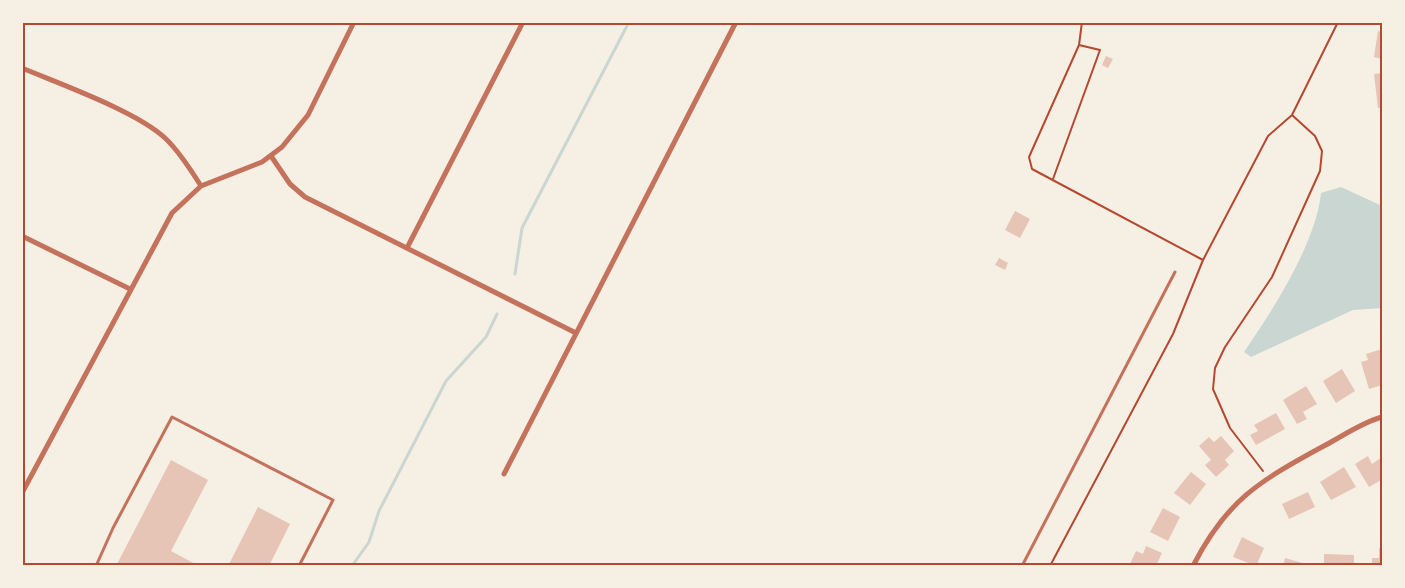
<svg xmlns="http://www.w3.org/2000/svg" width="1405" height="588" viewBox="0 0 1405 588" font-family="'Roboto Condensed',sans-serif">
<style>
.water{fill:#c9d6d2}
.lines{fill:none;stroke-linecap:round;stroke-linejoin:round}
.stream{stroke:#c9d6d2;stroke-width:3}
.building{fill:#e6c5b7}
.path{stroke:#b5482f;stroke-width:2}
.service{stroke:#c5725c;stroke-width:3}
.minor{stroke:#c5725c;stroke-width:5}
.neatline{fill:none;stroke:#b5482f;stroke-width:2}
</style>
<rect width="100%" height="100%" fill="#f6efe4"/>
<!-- water -->
<path class="water" d="M 1341,187 L 1382,206 L 1382,308 L 1353,310 L 1251,357 L 1244,352 C 1273,310 1316,243 1321,193 Z"/>
<g class="lines">
<!-- stream -->
<path class="stream" d="M 515,274 L 522,228 L 629,22
M 352,566 L 369,542 L 379,511 L 446,381 L 486,337 L 497,314"/>
</g>
<!-- building -->
<path class="building" d="M 1378,31 L 1382,32 L 1382,59 L 1374,57 Z
M 1106,56 L 1113,59 L 1108,68 L 1102,65 Z
M 1382,73 L 1382,107 L 1378,108 L 1374,74 Z
M 1015,211 L 1030,219 L 1020,238 L 1005,230 Z
M 999,258 L 1008,263 L 1005,270 L 995,265 Z
M 1382,349 L 1382,385 L 1369,389 L 1361,362 L 1368,360 L 1366,354 Z
M 1342,369 L 1355,391 L 1336,403 L 1323,381 Z
M 1306,386 L 1317,404 L 1303,412 L 1307,419 L 1297,424 L 1283,400 Z
M 1276,413 L 1285,429 L 1256,445 L 1250,435 L 1258,431 L 1254,425 Z
M 1221,436 L 1234,451 L 1225,460 L 1229,465 L 1216,477 L 1205,465 L 1211,460 L 1199,446 L 1209,437 L 1214,442 Z
M 1368,456 L 1372,464 L 1382,457 L 1382,483 L 1381,480 L 1369,487 L 1355,464 Z
M 171,460 L 208,480 L 171,551 L 199,566 L 116,566 Z
M 1344,467 L 1356,487 L 1331,500 L 1320,482 Z
M 1191,472 L 1206,484 L 1190,505 L 1174,493 Z
M 1308,492 L 1315,507 L 1289,519 L 1282,504 Z
M 258,507 L 290,524 L 269,566 L 228,566 Z
M 1163,508 L 1180,517 L 1168,541 L 1150,532 Z
M 1242,537 L 1264,548 L 1256,566 L 1233,557 Z
M 1146,546 L 1162,553 L 1156,566 L 1129,566 L 1136,551 L 1143,554 Z
M 1379,548 L 1382,548 L 1382,566 L 1372,566 L 1372,558 L 1379,558 Z
M 1324,554 L 1354,555 L 1354,566 L 1324,566 Z
M 1285,558 L 1309,565 L 1309,566 L 1283,566 Z"/>
<g class="lines">
<!-- path -->
<path class="path" d="M 1082,22 L 1079,45 L 1029,157 L 1032,169 L 1203,260
M 1053,179 L 1100,50 L 1079,45
M 1263,471 L 1230,428 L 1213,389 L 1215,368 L 1225,347 L 1272,277 L 1320,171 L 1322,151 L 1315,136 L 1292,115
M 1050,566 L 1173,334 L 1203,260 L 1268,136 L 1292,115 L 1338,22"/>
<!-- service -->
<path class="service" d="M 96,566 L 113,528 L 172,417 L 333,500 L 299,566
M 1022,566 L 1175,272"/>
<!-- minor -->
<path class="minor" d="M 22,68 C 60,84 136,111 165,138 C 179,151 191,170 201,186
M 271,156 L 290,184 L 305,197 L 576,333
M 22,236 L 130,289
M 407,248 L 523,22
M 504,474 L 736,22
M 22,493 L 172,213 L 201,186 L 262,162 L 282,147 L 308,115 L 354,22
M 1193,566 C 1226,501 1258,482 1320,448 C 1340,438 1360,423 1382,417"/>
</g>
<!-- border -->
<rect width="1405" height="588" fill="none" stroke="#f6efe4" stroke-width="48"/>
<rect x="24" y="24" width="1357" height="540" class="neatline"/>
</svg>
